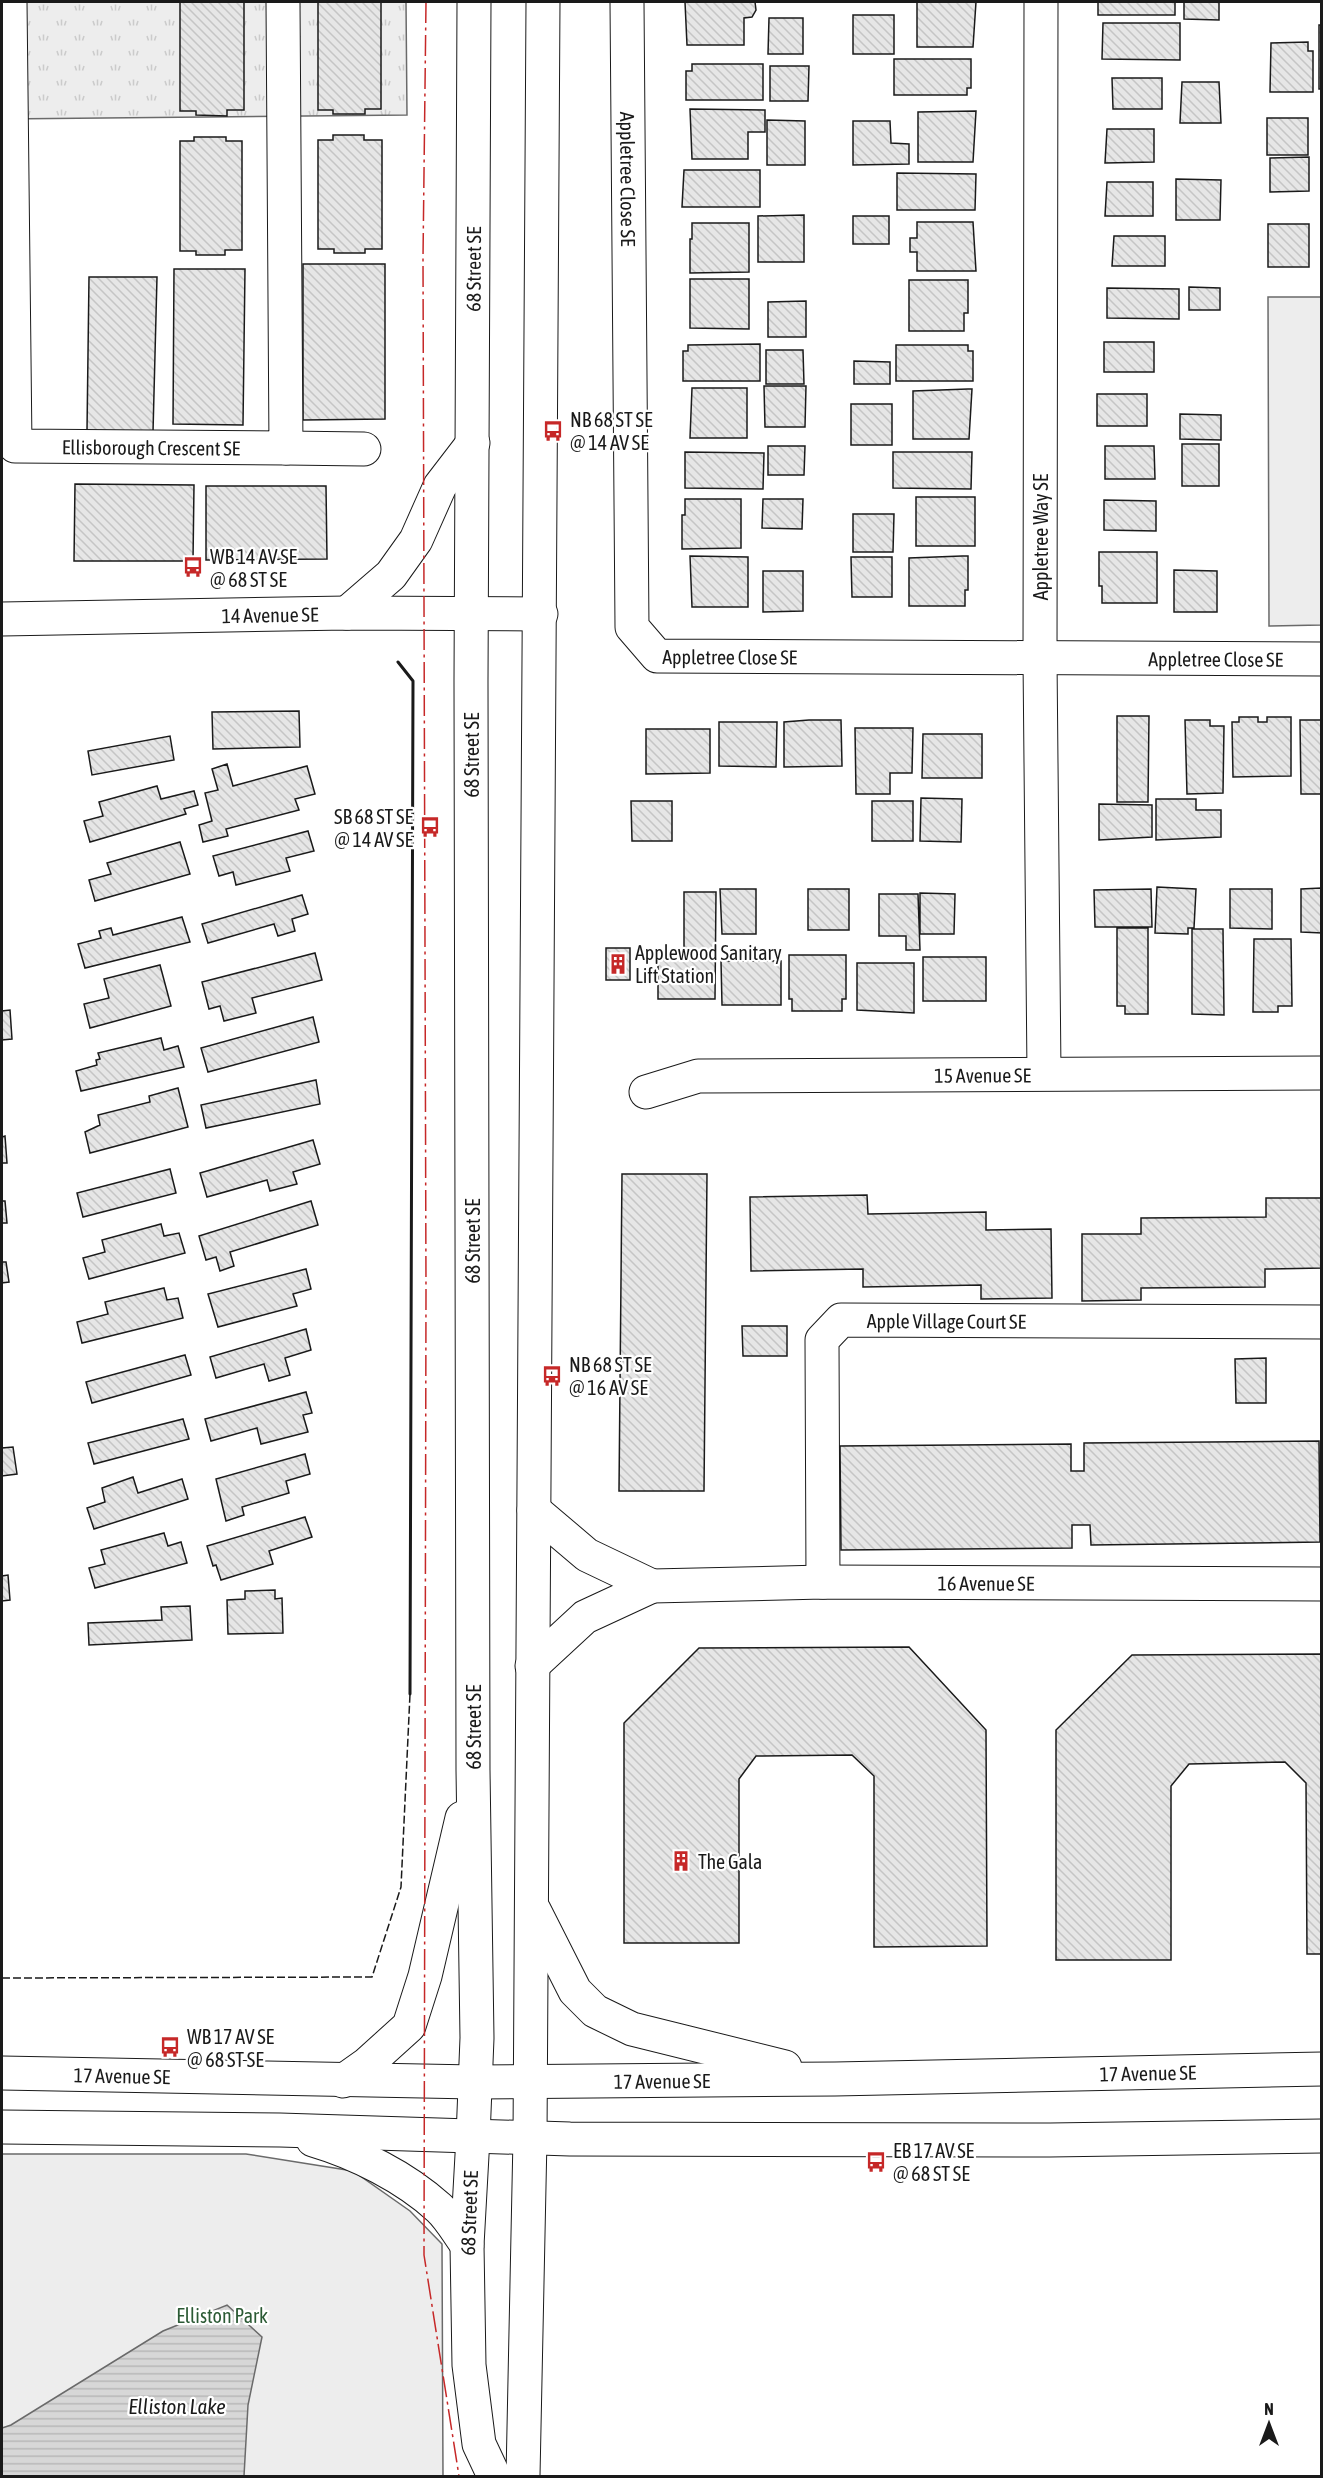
<svg xmlns="http://www.w3.org/2000/svg" width="1323" height="2478" viewBox="0 0 1323 2478" font-family="'Asap Condensed',sans-serif">
<style>
.grass{fill:url(#grass-tufts);stroke:#6a6a6a;stroke-width:1.5}
.park{fill:#ededed;stroke:#6a6a6a;stroke-width:1.5}
.water{fill:url(#water-rules);stroke:#6a6a6a;stroke-width:1.5}
.building{fill:url(#building-back-hatch);stroke:#1a1a1a;stroke-width:1.5}
.lines{fill:none;stroke-linecap:round;stroke-linejoin:round}
.minor-casing{stroke:#1a1a1a;stroke-width:35}
.major-casing{stroke:#1a1a1a;stroke-width:35}
.minor{stroke:#fff;stroke-width:33}
.major{stroke:#fff;stroke-width:33}
.fence{stroke:#1a1a1a;stroke-width:1.5;stroke-dasharray:8 3;stroke-linecap:butt}
.wall{stroke:#1a1a1a;stroke-width:3}
.power{stroke:#c62828;stroke-width:1.5;stroke-dasharray:21 4.5 3 4.5;stroke-linecap:butt}
.labels{text-anchor:middle;dominant-baseline:central;stroke-width:4.5;stroke-linejoin:round;paint-order:stroke}
.street-label{font-size:20px;fill:#1a1a1a;stroke:#fff}
.poi-label{font-size:20px;fill:#1a1a1a;stroke:#fff;text-anchor:start}
.park-label{font-size:20px;fill:#2b5a34;stroke:#fff}
.water-label{font-size:21px;font-style:italic;fill:#1a1a1a;stroke:#fff}
</style>
<defs>
<pattern id="grass-tufts" width="24" height="20" patternUnits="userSpaceOnUse" patternTransform="scale(1.5)"><rect width="24" height="20" fill="#ededed"/><path d="M3 7l-1-3M5 7V3M7 7l1-3M15 17l-1-3M17 17v-4M19 17l1-3" fill="none" stroke="#cbcbcb"/></pattern>
<pattern id="water-rules" width="6" height="5" patternUnits="userSpaceOnUse" patternTransform="scale(1.5)"><rect width="6" height="5" fill="#d7d7d7"/><path d="M0 2.5h6" fill="none" stroke="#b8b8b8"/></pattern>
<pattern id="building-back-hatch" width="6" height="6" patternUnits="userSpaceOnUse" patternTransform="scale(1.5)"><rect width="6" height="6" fill="#e6e6e6"/><path d="M-1 5l2 2M0 0l6 6M5-1l2 2" fill="none" stroke="#c5c5c5"/></pattern>
</defs>
<rect width="100%" height="100%" fill="#fff"/>
<!-- grass -->
<path class="grass" d="M 2,2 L 406,2 L 407,115 L 2,119 Z"/>
<!-- park -->
<path class="park" d="M 1268,297 L 1321,297 L 1321,625 L 1269,626 Z
M 2,2154 L 246,2154 L 353,2171 L 410,2211 L 442,2244 L 443,2476 L 2,2476 Z"/>
<!-- water -->
<path class="water" d="M 227,2305 L 262,2337 L 248,2405 L 244,2476 L 2,2476 L 2,2428 L 11,2425 L 163,2331 Z"/>
<!-- building -->
<path class="building" d="M 180,2 L 244,2 L 244,110 L 227,110 L 227,116 L 196,115 L 196,111 L 180,111 Z
M 318,2 L 381,2 L 381,109 L 365,109 L 365,114 L 333,114 L 333,110 L 318,110 Z
M 685,2 L 755,2 L 756,10 L 752,17 L 744,18 L 744,45 L 687,45 Z
M 917,2 L 976,2 L 973,47 L 917,47 Z
M 1098,2 L 1175,2 L 1175,15 L 1098,15 Z
M 1184,2 L 1219,2 L 1219,20 L 1184,19 Z
M 853,15 L 894,15 L 894,54 L 853,54 Z
M 769,18 L 803,18 L 803,54 L 768,54 Z
M 1103,23 L 1180,23 L 1180,60 L 1102,59 Z
M 1319,25 L 1322,25 L 1322,89 L 1319,89 Z
M 1308,42 L 1308,51 L 1313,51 L 1313,92 L 1270,92 L 1271,43 Z
M 894,59 L 971,59 L 971,88 L 967,88 L 967,95 L 894,95 Z
M 692,64 L 763,64 L 763,100 L 686,100 L 686,71 L 692,71 Z
M 770,66 L 809,66 L 808,101 L 770,101 Z
M 1112,78 L 1162,78 L 1162,109 L 1113,109 Z
M 1182,82 L 1219,82 L 1221,123 L 1180,123 Z
M 690,109 L 765,110 L 765,132 L 748,132 L 748,159 L 692,159 Z
M 976,111 L 973,162 L 918,162 L 918,112 Z
M 1267,118 L 1308,118 L 1308,155 L 1267,155 Z
M 767,120 L 805,121 L 805,165 L 767,165 Z
M 853,121 L 890,121 L 891,143 L 909,144 L 909,164 L 853,165 Z
M 1107,129 L 1154,129 L 1154,162 L 1105,163 Z
M 333,135 L 364,135 L 364,140 L 382,140 L 382,249 L 365,249 L 365,253 L 334,253 L 334,249 L 318,249 L 318,140 L 333,140 Z
M 194,137 L 226,137 L 226,141 L 242,141 L 242,250 L 225,250 L 225,255 L 196,255 L 196,251 L 180,251 L 180,141 L 194,141 Z
M 1309,157 L 1309,191 L 1270,192 L 1270,158 Z
M 684,170 L 760,170 L 760,207 L 682,207 Z
M 897,173 L 976,174 L 975,210 L 897,210 Z
M 1176,179 L 1221,180 L 1220,220 L 1176,220 Z
M 1107,182 L 1153,182 L 1153,216 L 1105,216 Z
M 804,215 L 804,262 L 758,262 L 758,216 Z
M 853,216 L 889,216 L 889,244 L 853,244 Z
M 917,222 L 973,222 L 976,271 L 917,271 L 917,252 L 910,252 L 910,238 L 917,238 Z
M 692,223 L 749,223 L 749,272 L 690,273 L 690,239 L 692,239 Z
M 1268,224 L 1309,224 L 1309,267 L 1268,267 Z
M 1114,236 L 1165,236 L 1165,266 L 1112,266 Z
M 303,264 L 385,264 L 385,419 L 303,420 Z
M 174,269 L 245,269 L 243,425 L 173,424 Z
M 89,277 L 157,277 L 153,432 L 87,431 Z
M 690,279 L 749,279 L 749,329 L 690,328 Z
M 909,280 L 968,280 L 968,313 L 964,313 L 964,331 L 909,331 Z
M 1189,287 L 1220,288 L 1220,310 L 1189,310 Z
M 1107,288 L 1179,289 L 1179,319 L 1107,318 Z
M 806,301 L 806,337 L 768,337 L 768,302 Z
M 1104,342 L 1154,342 L 1154,372 L 1104,372 Z
M 760,344 L 760,381 L 683,381 L 683,351 L 688,351 L 688,345 Z
M 896,345 L 968,345 L 968,351 L 973,351 L 973,381 L 896,381 Z
M 766,350 L 803,350 L 804,384 L 766,384 Z
M 854,361 L 890,362 L 890,384 L 854,384 Z
M 764,386 L 806,386 L 805,427 L 765,427 Z
M 692,388 L 747,388 L 747,438 L 690,438 Z
M 968,389 L 972,389 L 969,439 L 913,439 L 913,391 Z
M 1097,394 L 1147,394 L 1147,426 L 1097,426 Z
M 851,404 L 892,404 L 892,445 L 851,445 Z
M 1180,414 L 1221,415 L 1221,440 L 1180,439 Z
M 1182,444 L 1219,444 L 1219,486 L 1182,486 Z
M 768,446 L 805,446 L 804,475 L 768,475 Z
M 1105,446 L 1154,446 L 1155,479 L 1105,479 Z
M 685,452 L 764,453 L 763,489 L 685,488 Z
M 893,452 L 972,452 L 971,489 L 893,488 Z
M 75,484 L 194,485 L 193,561 L 74,561 Z
M 206,486 L 326,486 L 327,559 L 206,560 Z
M 916,497 L 975,497 L 975,546 L 916,546 Z
M 685,499 L 741,499 L 741,548 L 682,549 L 682,515 L 685,515 Z
M 763,499 L 803,499 L 802,529 L 762,528 Z
M 1104,500 L 1156,501 L 1156,531 L 1104,530 Z
M 853,514 L 894,514 L 893,552 L 853,552 Z
M 1099,552 L 1157,552 L 1157,603 L 1102,603 L 1102,586 L 1099,586 Z
M 690,556 L 748,557 L 748,607 L 692,607 Z
M 962,556 L 968,556 L 968,590 L 965,590 L 965,606 L 909,606 L 909,558 Z
M 851,557 L 892,557 L 892,597 L 852,597 Z
M 1174,570 L 1217,571 L 1217,612 L 1174,612 Z
M 763,571 L 803,571 L 803,611 L 763,612 Z
M 299,711 L 300,747 L 213,749 L 212,712 Z
M 1117,716 L 1149,716 L 1148,802 L 1117,802 Z
M 1239,717 L 1258,717 L 1258,722 L 1267,722 L 1267,717 L 1291,717 L 1291,776 L 1233,777 L 1232,722 L 1239,722 Z
M 809,720 L 841,720 L 842,766 L 784,767 L 784,722 Z
M 1185,720 L 1210,720 L 1210,726 L 1224,726 L 1223,793 L 1187,794 Z
M 1300,720 L 1322,720 L 1322,794 L 1301,794 Z
M 719,722 L 777,722 L 776,767 L 719,766 Z
M 855,728 L 913,728 L 912,773 L 890,773 L 890,794 L 856,794 Z
M 646,729 L 710,729 L 710,773 L 646,774 Z
M 923,734 L 982,734 L 982,778 L 922,778 Z
M 170,736 L 174,760 L 92,775 L 88,751 Z
M 227,764 L 233,786 L 307,766 L 315,794 L 295,799 L 299,810 L 226,829 L 228,836 L 203,842 L 199,825 L 212,821 L 205,793 L 218,790 L 212,769 Z
M 157,786 L 161,799 L 194,791 L 198,805 L 184,809 L 186,814 L 90,842 L 84,821 L 103,816 L 99,802 Z
M 921,798 L 962,799 L 961,842 L 920,841 Z
M 1156,799 L 1196,799 L 1196,810 L 1221,810 L 1221,837 L 1156,840 Z
M 631,801 L 672,801 L 672,841 L 632,841 Z
M 872,801 L 913,801 L 913,841 L 872,841 Z
M 1099,804 L 1152,805 L 1152,837 L 1099,840 Z
M 308,831 L 314,851 L 286,858 L 290,871 L 236,885 L 233,872 L 219,876 L 213,856 Z
M 180,842 L 190,874 L 95,901 L 89,880 L 111,874 L 107,863 Z
M 1157,887 L 1196,889 L 1194,928 L 1188,928 L 1188,934 L 1155,933 Z
M 1321,888 L 1322,933 L 1301,932 L 1301,889 Z
M 720,889 L 756,889 L 756,934 L 722,934 Z
M 808,889 L 849,889 L 849,930 L 808,930 Z
M 1151,889 L 1152,927 L 1095,927 L 1094,890 Z
M 1230,889 L 1272,889 L 1272,929 L 1230,928 Z
M 684,892 L 716,892 L 715,999 L 658,999 L 658,954 L 684,954 Z
M 920,893 L 955,894 L 954,934 L 920,934 Z
M 879,894 L 918,894 L 920,950 L 906,950 L 906,936 L 879,936 Z
M 302,895 L 308,914 L 292,919 L 295,931 L 278,936 L 274,924 L 208,943 L 202,924 Z
M 182,917 L 190,942 L 85,968 L 78,944 L 101,938 L 99,931 L 111,928 L 113,935 Z
M 1117,928 L 1148,928 L 1148,1014 L 1125,1014 L 1125,1006 L 1117,1006 Z
M 1192,929 L 1223,929 L 1224,1015 L 1192,1014 Z
M 1254,939 L 1291,939 L 1292,1006 L 1278,1006 L 1278,1012 L 1253,1012 Z
M 606,948 L 630,948 L 630,980 L 606,980 Z
M 315,953 L 322,980 L 252,998 L 256,1013 L 224,1021 L 220,1006 L 209,1009 L 202,982 Z
M 789,955 L 846,955 L 846,999 L 842,999 L 842,1011 L 792,1011 L 792,999 L 789,999 Z
M 923,957 L 986,957 L 986,1001 L 923,1001 Z
M 721,961 L 781,961 L 781,1005 L 722,1005 Z
M 857,963 L 914,963 L 914,1013 L 857,1010 Z
M 160,965 L 171,1006 L 90,1028 L 84,1004 L 109,998 L 104,979 Z
M 10,1010 L 12,1039 L 2,1040 L 2,1011 Z
M 313,1017 L 319,1042 L 208,1072 L 201,1048 Z
M 161,1038 L 164,1050 L 178,1046 L 184,1067 L 81,1091 L 76,1071 L 97,1065 L 96,1060 L 100,1059 L 98,1053 Z
M 316,1080 L 320,1104 L 206,1128 L 201,1105 Z
M 178,1088 L 188,1127 L 90,1153 L 85,1132 L 100,1125 L 98,1115 L 150,1102 L 149,1096 Z
M 5,1136 L 7,1163 L 2,1163 L 2,1137 Z
M 313,1140 L 320,1164 L 293,1172 L 297,1184 L 270,1191 L 267,1180 L 207,1197 L 200,1173 Z
M 170,1169 L 176,1193 L 83,1217 L 77,1193 Z
M 622,1174 L 707,1174 L 704,1491 L 619,1491 Z
M 867,1195 L 868,1214 L 986,1212 L 986,1230 L 1051,1229 L 1052,1298 L 981,1299 L 981,1285 L 863,1287 L 863,1269 L 751,1271 L 750,1197 Z
M 1266,1198 L 1322,1198 L 1322,1268 L 1265,1269 L 1265,1287 L 1141,1288 L 1141,1300 L 1082,1301 L 1082,1234 L 1141,1234 L 1141,1218 L 1266,1217 Z
M 2,1201 L 5,1201 L 7,1223 L 2,1223 Z
M 311,1201 L 318,1225 L 230,1252 L 234,1266 L 220,1271 L 216,1257 L 206,1260 L 199,1236 Z
M 161,1224 L 164,1236 L 179,1233 L 185,1253 L 89,1279 L 83,1258 L 105,1252 L 102,1240 Z
M 2,1262 L 6,1262 L 9,1282 L 2,1283 Z
M 306,1269 L 311,1289 L 293,1294 L 297,1306 L 218,1327 L 208,1294 Z
M 164,1288 L 167,1300 L 178,1298 L 183,1318 L 82,1343 L 77,1322 L 108,1314 L 105,1302 Z
M 742,1326 L 787,1326 L 787,1356 L 743,1356 Z
M 306,1329 L 311,1350 L 285,1358 L 290,1375 L 269,1381 L 264,1364 L 216,1378 L 210,1357 Z
M 185,1355 L 191,1375 L 92,1403 L 86,1382 Z
M 1266,1358 L 1266,1403 L 1236,1403 L 1235,1359 Z
M 306,1392 L 312,1413 L 303,1415 L 308,1432 L 261,1444 L 257,1428 L 211,1441 L 205,1419 Z
M 183,1419 L 189,1439 L 94,1464 L 88,1443 Z
M 1319,1441 L 1320,1542 L 1091,1545 L 1090,1525 L 1072,1525 L 1072,1548 L 841,1550 L 840,1446 L 1071,1444 L 1071,1471 L 1084,1471 L 1084,1443 Z
M 13,1447 L 17,1474 L 2,1476 L 2,1448 Z
M 305,1454 L 310,1474 L 286,1481 L 289,1493 L 242,1507 L 244,1515 L 226,1521 L 216,1479 Z
M 133,1477 L 138,1493 L 182,1479 L 188,1499 L 94,1529 L 87,1508 L 105,1502 L 102,1488 Z
M 305,1517 L 312,1537 L 269,1551 L 273,1564 L 221,1580 L 216,1565 L 213,1566 L 207,1546 Z
M 164,1533 L 168,1546 L 181,1542 L 187,1563 L 95,1588 L 89,1568 L 105,1564 L 101,1550 Z
M 8,1575 L 10,1600 L 2,1601 L 2,1576 Z
M 275,1590 L 275,1599 L 282,1598 L 283,1633 L 228,1634 L 227,1600 L 245,1599 L 245,1591 Z
M 190,1606 L 192,1640 L 89,1645 L 88,1623 L 162,1620 L 161,1607 Z
M 909,1647 L 986,1730 L 987,1946 L 874,1947 L 874,1776 L 852,1755 L 756,1756 L 739,1779 L 739,1943 L 624,1943 L 624,1723 L 699,1648 Z
M 1322,1654 L 1322,1954 L 1307,1954 L 1306,1783 L 1285,1762 L 1189,1764 L 1171,1786 L 1171,1960 L 1056,1960 L 1056,1730 L 1132,1655 Z"/>
<g class="lines">
<!-- minor casing -->
<g class="minor-casing">
<g id="minor">
<path id="s1" d="M 10,2 L 15,446 L 286,448 L 283,2"/>
<path id="s2" d="M 627,2 L 632,627 L 657,656 L 1322,659"/>
<path d="M 1041,2 L 1040,659 L 1044,1073"/>
<path d="M 286,448 L 364,449"/>
<path id="s3" d="M 2,619 L 347,613 L 541,614"/>
<path id="s4" d="M 646,1092 L 698,1076 L 1322,1073"/>
<path id="s5" d="M 823,1582 L 822,1340 L 841,1320 L 1322,1322"/>
<path id="s6" d="M 652,1586 L 823,1582 L 1322,1584"/>
<path d="M 473,2137 L 467,2245 L 469,2365 L 479,2444 L 494,2476"/>
<path d="M 523,2476 L 530,2138"/>
</g>
</g>
<!-- major casing -->
<g class="major-casing">
<g id="major">
<path d="M 347,613 L 391,575 L 416,540 L 440,486 L 473,443"/>
<path d="M 534,1510 L 587,1555 L 652,1586"/>
<path d="M 532,1666 L 585,1617 L 652,1586"/>
<path d="M 534,1910 L 575,1991 L 595,2011 L 632,2029 L 785,2067"/>
<path id="s7" d="M 2,2073 L 474,2082 L 835,2079 L 1322,2069"/>
<path d="M 343,2081 L 367,2064 L 409,2026 L 425,1976 L 462,1818"/>
<path d="M 2,2127 L 280,2130 L 570,2139 L 1050,2140 L 1322,2136"/>
<path id="s8" d="M 473,2137 L 477,2038 L 473,1770 L 471,681 L 474,2"/>
<path d="M 530,2138 L 543,2"/>
<path d="M 313,2140 C 357,2153 405,2177 439,2208 C 450,2218 458,2233 467,2245"/>
</g>
</g>
<!-- minor -->
<use href="#minor" class="minor"/>
<!-- major -->
<use href="#major" class="major"/>
<!-- fence -->
<path class="fence" d="M 2,1978 L 372,1977 L 401,1887 L 410,1694"/>
<!-- wall -->
<path class="wall" d="M 398,662 L 413,681 L 410,1694"/>
<!-- power -->
<path class="power" d="M 426,2 L 423,258 L 426,1290 L 424,2255 L 459,2476"/>
</g>
<!-- icons -->
<defs>
<g id="bus-bare" transform="scale(1.62)"><path d="M-5-6H5V4H4V6H2V4H-2V6H-4V4H-5ZM-3.5-4V0h7V-4ZM-3.5 1.2v1.5H-2V1.2ZM2 1.2v1.5H3.5V1.2Z" fill="#c62828" stroke="#fff" stroke-width="2.5" paint-order="stroke"/></g>
<g id="building-bare" transform="scale(1.62)"><path d="M-4-6H4V6H1V3H-1V6H-4ZM-2.5-4.3h1.7v1.8h-1.7ZM.8-4.3h1.7v1.8H.8ZM-2.5-1h1.7V.8h-1.7ZM.8-1h1.7V.8H.8Z" fill="#c62828" stroke="#fff" stroke-width="2.5" paint-order="stroke"/></g>
</defs>
<g fill-rule="evenodd">
<use href="#bus-bare" x="553" y="431"/>
<use href="#bus-bare" x="193" y="567"/>
<use href="#bus-bare" x="430" y="827"/>
<use href="#building-bare" x="618" y="964"/>
<use href="#bus-bare" x="552" y="1376"/>
<use href="#building-bare" x="681" y="1861"/>
<use href="#bus-bare" x="170" y="2047"/>
<use href="#bus-bare" x="876" y="2162"/>
</g>
<g class="labels">
<!-- street labels -->
<g class="street-label">
<text stroke="none"><textPath href="#s2" startOffset="177">Appletree Close SE</textPath></text>
<text stroke="none"><textPath href="#s8" startOffset="1868">68 Street SE</textPath></text>
<text stroke="none"><textPath href="#s1" startOffset="580">Ellisborough Crescent SE</textPath></text>
<text transform="translate(1040 537) rotate(-90)">Appletree Way SE</text>
<text stroke="none"><textPath href="#s3" startOffset="268">14 Avenue SE</textPath></text>
<text stroke="none"><textPath href="#s2" startOffset="736">Appletree Close SE</textPath></text>
<text stroke="none"><textPath href="#s2" startOffset="1222">Appletree Close SE</textPath></text>
<text transform="translate(471 755) rotate(-90)">68 Street SE</text>
<text stroke="none"><textPath href="#s4" startOffset="339">15 Avenue SE</textPath></text>
<text transform="translate(472 1241) rotate(-90)">68 Street SE</text>
<text stroke="none"><textPath href="#s5" startOffset="375">Apple Village Court SE</textPath></text>
<text stroke="none"><textPath href="#s6" startOffset="334">16 Avenue SE</textPath></text>
<text transform="translate(473 1727) rotate(-90)">68 Street SE</text>
<text stroke="none"><textPath href="#s7" startOffset="1146">17 Avenue SE</textPath></text>
<text stroke="none"><textPath href="#s7" startOffset="120">17 Avenue SE</textPath></text>
<text stroke="none"><textPath href="#s7" startOffset="660">17 Avenue SE</textPath></text>
<text transform="translate(469 2213) rotate(-88)">68 Street SE</text>
</g>
<!-- poi labels -->
<g class="poi-label">
<text x="570" y="419">NB 68 ST SE<tspan x="570" dy="23">@ 14 AV SE</tspan></text>
<text x="210" y="556">WB 14 AV SE<tspan x="210" dy="23">@ 68 ST SE</tspan></text>
<text x="413" y="816" text-anchor="end">SB 68 ST SE<tspan x="413" dy="23">@ 14 AV SE</tspan></text>
<text x="635" y="952">Applewood Sanitary<tspan x="635" dy="23">Lift Station</tspan></text>
<text x="569" y="1364">NB 68 ST SE<tspan x="569" dy="23">@ 16 AV SE</tspan></text>
<text x="698" y="1861">The Gala</text>
<text x="187" y="2036">WB 17 AV SE<tspan x="187" dy="23">@ 68 ST SE</tspan></text>
<text x="893" y="2150">EB 17 AV SE<tspan x="893" dy="23">@ 68 ST SE</tspan></text>
</g>
<!-- park labels -->
<g class="park-label">
<text x="222" y="2315">Elliston Park</text>
</g>
<!-- water labels -->
<g class="water-label">
<text x="177" y="2406">Elliston Lake</text>
</g>
</g>
<!-- border -->
<rect width="1323" height="2478" fill="none" stroke="#1a1a1a" stroke-width="6"/>
<!-- north arrow -->
<g transform="translate(1269 2424)" stroke="#ffffff" stroke-width="4.5" paint-order="stroke">
<path d="M0-4.5L10 22L0 15L-10 22Z" fill="#1a1a1a"/>
<text y="-9" font-size="16" font-weight="bold" text-anchor="middle" fill="#1a1a1a">N</text>
</g>
</svg>
